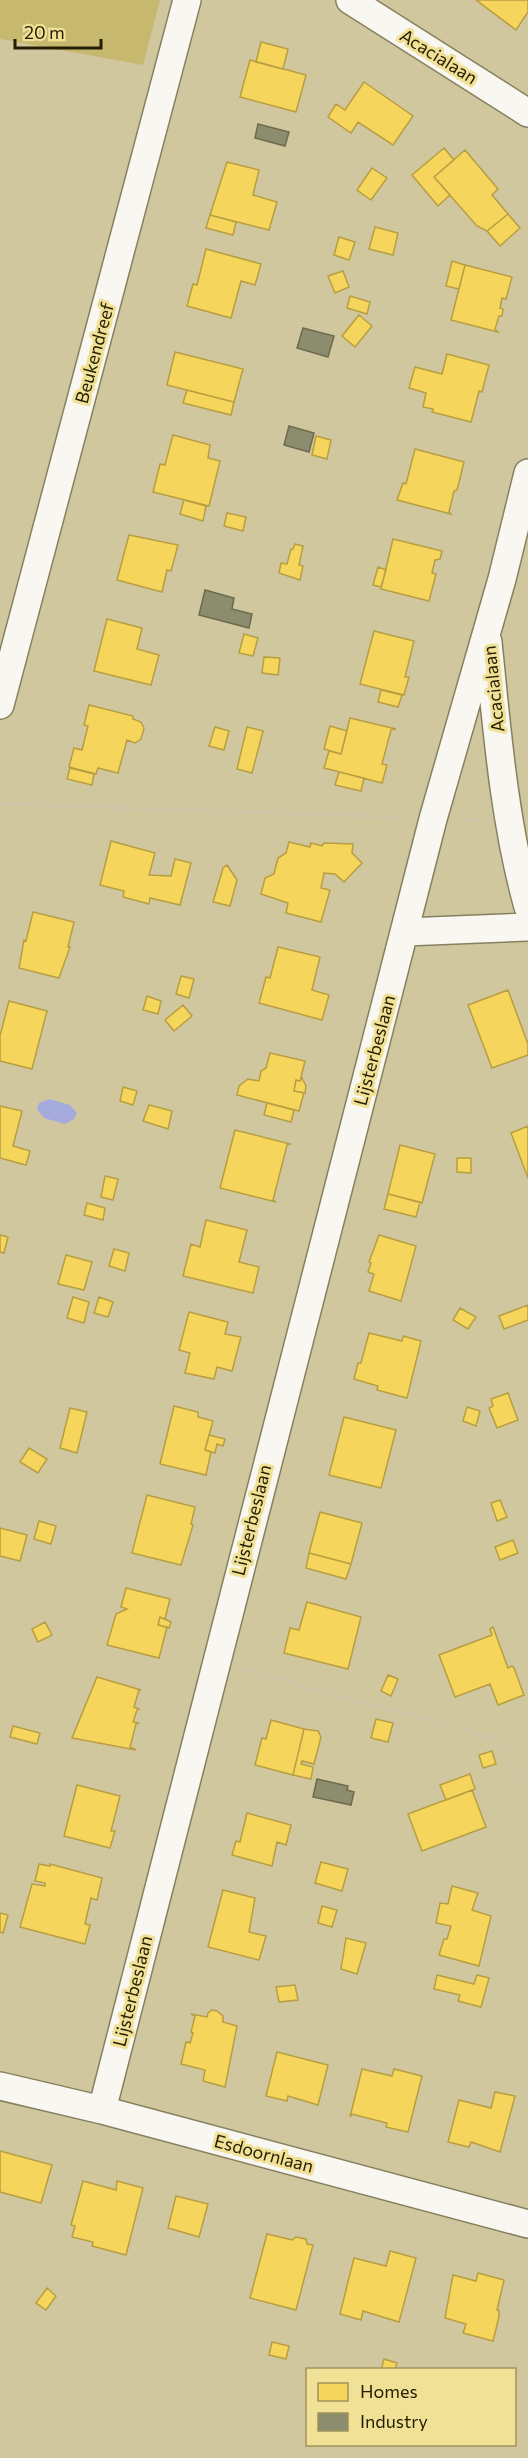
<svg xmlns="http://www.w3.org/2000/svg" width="528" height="2458" viewBox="0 0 528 2458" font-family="Commissioner,sans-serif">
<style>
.green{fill:#c7b86f}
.water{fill:#a5aadd}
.homes{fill:#f6d55c;stroke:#b79e41;stroke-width:1.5}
.industry{fill:#8c8c6e;stroke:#6d6b4d;stroke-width:1.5}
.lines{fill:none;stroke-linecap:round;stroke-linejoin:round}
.street-casing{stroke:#86805e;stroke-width:30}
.path{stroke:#c8c5b9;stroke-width:4;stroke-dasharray:1.5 4.5;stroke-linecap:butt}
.street{stroke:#f8f7f1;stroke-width:27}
.labels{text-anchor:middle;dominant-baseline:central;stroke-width:6;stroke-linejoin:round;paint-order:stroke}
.street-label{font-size:18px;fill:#241e01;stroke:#f1e197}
</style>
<rect width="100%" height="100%" fill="#d0c79f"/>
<!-- green -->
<path class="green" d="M 0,0 L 160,0 L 143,65 L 0,39 Z"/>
<!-- water -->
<path class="water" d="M 49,1099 L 70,1105 L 77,1113 L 74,1119 L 65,1124 L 44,1118 L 37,1109 L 39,1103 Z"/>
<!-- homes -->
<path class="homes" d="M 476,0 L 528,0 L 528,12 L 516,30 Z
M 261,42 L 288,49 L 283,69 L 256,62 Z
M 250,60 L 306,75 L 296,112 L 240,97 Z
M 364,82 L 413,116 L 393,145 L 358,122 L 351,133 L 328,117 L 336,104 L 345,110 Z
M 444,148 L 454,160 L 434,177 L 450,195 L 438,206 L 412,175 Z
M 465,150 L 498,189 L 492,195 L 508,214 L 487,231 L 477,226 L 434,177 Z
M 227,162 L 259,170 L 253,195 L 277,202 L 269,230 L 210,215 Z
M 372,168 L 387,178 L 371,200 L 357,190 Z
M 508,214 L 520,228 L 500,246 L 487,231 Z
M 210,215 L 236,222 L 233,235 L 206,228 Z
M 375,227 L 398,233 L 393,255 L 369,249 Z
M 339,237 L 355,242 L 349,260 L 334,255 Z
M 206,249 L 261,264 L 255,285 L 241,281 L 231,318 L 187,306 L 193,284 L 197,285 Z
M 452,261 L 465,265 L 459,289 L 446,286 Z
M 465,265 L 512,277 L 506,299 L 502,298 L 500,308 L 503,309 L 502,316 L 499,316 L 495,329 L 498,332 L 451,320 Z
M 343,271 L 349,287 L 335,293 L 328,276 Z
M 350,296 L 370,302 L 367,314 L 347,308 Z
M 359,315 L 372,326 L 355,347 L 342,336 Z
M 175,352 L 243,369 L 234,402 L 167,385 Z
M 447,354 L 489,365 L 482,392 L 479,391 L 471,422 L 432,412 L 433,409 L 423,407 L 426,393 L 409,388 L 415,367 L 442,374 Z
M 187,390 L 234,402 L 231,415 L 183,403 Z
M 173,435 L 210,445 L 208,458 L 220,461 L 209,506 L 153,492 L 160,464 L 165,465 Z
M 316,436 L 331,440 L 327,459 L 312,455 Z
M 415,449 L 464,462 L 457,490 L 454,491 L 449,512 L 451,514 L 397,500 L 403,483 L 406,484 Z
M 184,500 L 206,506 L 203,521 L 180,514 Z
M 227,513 L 246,517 L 243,531 L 224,526 Z
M 129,535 L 178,545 L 171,571 L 167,570 L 162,592 L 117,580 Z
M 393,539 L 442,551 L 440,559 L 435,560 L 432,573 L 436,574 L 429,601 L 381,589 Z
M 295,544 L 303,546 L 299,565 L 303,566 L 300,580 L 279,573 L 281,563 L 287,564 L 291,549 L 293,549 Z
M 378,567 L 386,570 L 381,587 L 373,585 Z
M 107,619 L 142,628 L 137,649 L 159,655 L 151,685 L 94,671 Z
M 374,631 L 414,641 L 405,677 L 409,677 L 404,695 L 360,684 Z
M 244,634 L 258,638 L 253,656 L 239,653 Z
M 264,657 L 280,658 L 278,675 L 262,673 Z
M 381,690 L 402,695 L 398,707 L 378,702 Z
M 89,705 L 133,716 L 133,719 L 141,722 L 144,728 L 141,739 L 135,743 L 127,740 L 118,773 L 98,768 L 96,774 L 69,767 L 74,748 L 82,750 L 88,726 L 84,725 Z
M 350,718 L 396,729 L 391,730 L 382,764 L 387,765 L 382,783 L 324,768 L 329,751 L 341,754 Z
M 330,726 L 347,731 L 341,754 L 324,749 Z
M 215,727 L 229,731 L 224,750 L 209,746 Z
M 247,727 L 263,731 L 252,773 L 237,769 Z
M 70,768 L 94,774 L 92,785 L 67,779 Z
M 339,772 L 364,778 L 361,791 L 335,785 Z
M 111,841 L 155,853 L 149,875 L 171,876 L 175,859 L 191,863 L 180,905 L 150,898 L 149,904 L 123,897 L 124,891 L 100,885 Z
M 289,842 L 310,847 L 311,843 L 322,846 L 324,843 L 353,844 L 352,853 L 362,863 L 344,882 L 335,874 L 324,873 L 321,888 L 330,890 L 321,922 L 286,913 L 288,903 L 261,894 L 265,878 L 274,874 L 278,858 L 286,853 Z
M 227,865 L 237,880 L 230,906 L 213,902 L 223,868 Z
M 33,912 L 74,922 L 68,947 L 70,947 L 59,978 L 19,968 L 24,940 L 26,941 Z
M 278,947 L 320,957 L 312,990 L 329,995 L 322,1020 L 259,1003 L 266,977 L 270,978 Z
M 181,976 L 194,979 L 189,998 L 176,994 Z
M 508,990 L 528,1044 L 528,1055 L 492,1068 L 468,1005 Z
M 147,996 L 161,1001 L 158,1014 L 143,1010 Z
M 9,1001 L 47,1011 L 32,1069 L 0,1061 L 0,1036 Z
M 183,1005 L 192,1016 L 174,1031 L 165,1020 Z
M 270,1053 L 305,1061 L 300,1081 L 296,1080 L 294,1091 L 304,1093 L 299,1111 L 237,1095 L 239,1086 L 248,1079 L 259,1081 L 261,1071 L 266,1068 Z
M 302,1078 L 306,1086 L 305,1093 L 294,1091 L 296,1080 L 300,1081 Z
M 123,1087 L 137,1091 L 133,1105 L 120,1101 Z
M 267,1103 L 294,1110 L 291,1122 L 264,1115 Z
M 149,1105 L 172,1111 L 168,1129 L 143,1121 Z
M 0,1106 L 22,1111 L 13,1146 L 30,1151 L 26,1165 L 0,1158 Z
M 528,1126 L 528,1178 L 511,1133 Z
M 235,1130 L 290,1144 L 287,1145 L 273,1200 L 276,1202 L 220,1188 Z
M 400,1145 L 435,1154 L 422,1203 L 388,1194 Z
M 457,1158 L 471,1158 L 471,1173 L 457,1172 Z
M 105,1176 L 118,1179 L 113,1200 L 101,1197 Z
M 388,1194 L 420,1202 L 416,1217 L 384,1209 Z
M 87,1203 L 105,1208 L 103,1220 L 84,1215 Z
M 206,1220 L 247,1230 L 239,1262 L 259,1267 L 253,1293 L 183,1276 L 191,1244 L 200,1247 Z
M 0,1235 L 8,1237 L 4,1253 L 0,1252 Z
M 379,1235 L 416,1246 L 401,1301 L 369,1291 L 374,1274 L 368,1272 L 371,1263 L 369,1262 Z
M 114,1249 L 129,1253 L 125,1271 L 109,1266 Z
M 66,1255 L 92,1262 L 84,1290 L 58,1284 Z
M 73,1297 L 89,1302 L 84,1323 L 67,1318 Z
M 99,1297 L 113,1302 L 108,1317 L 94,1313 Z
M 528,1305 L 528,1320 L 504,1329 L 499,1316 Z
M 460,1308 L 476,1317 L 468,1329 L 453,1320 Z
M 189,1312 L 228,1322 L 225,1334 L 241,1337 L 232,1371 L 217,1367 L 214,1379 L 185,1373 L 190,1353 L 179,1350 Z
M 369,1333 L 402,1341 L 403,1336 L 421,1341 L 407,1398 L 377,1390 L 378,1386 L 354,1379 L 358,1363 L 361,1363 Z
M 508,1393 L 518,1420 L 497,1428 L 489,1408 L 493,1406 L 491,1399 Z
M 174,1406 L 198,1412 L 198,1417 L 213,1421 L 205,1450 L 211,1452 L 206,1475 L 160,1464 Z
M 467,1407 L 480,1411 L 476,1426 L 463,1421 Z
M 70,1408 L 87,1412 L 77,1453 L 60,1448 Z
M 344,1417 L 396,1430 L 381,1488 L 329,1475 Z
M 209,1435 L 225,1439 L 223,1446 L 217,1444 L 215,1453 L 205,1450 Z
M 29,1448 L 47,1459 L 38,1473 L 20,1462 Z
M 147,1495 L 195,1507 L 191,1524 L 193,1525 L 181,1565 L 132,1553 Z
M 500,1500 L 507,1517 L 497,1521 L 491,1503 Z
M 320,1512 L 362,1523 L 351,1564 L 309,1553 Z
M 39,1521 L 56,1526 L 51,1544 L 34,1539 Z
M 0,1528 L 27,1535 L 20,1561 L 0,1556 Z
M 513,1540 L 518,1553 L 500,1560 L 495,1547 Z
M 309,1553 L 351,1564 L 346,1579 L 306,1568 Z
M 126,1588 L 170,1599 L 165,1619 L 160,1617 L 158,1625 L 167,1627 L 159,1658 L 107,1645 L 116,1614 L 127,1609 L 121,1607 Z
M 307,1602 L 361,1617 L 348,1669 L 284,1653 L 290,1628 L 299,1630 Z
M 160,1617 L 171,1622 L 169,1628 L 158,1625 Z
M 45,1622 L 52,1635 L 38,1642 L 32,1629 Z
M 493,1627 L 508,1668 L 512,1666 L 514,1668 L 524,1695 L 498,1705 L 490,1684 L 455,1697 L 439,1655 L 492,1635 L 490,1629 Z
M 388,1675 L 398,1679 L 391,1696 L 381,1691 Z
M 97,1677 L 141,1690 L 139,1690 L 134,1707 L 139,1709 L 137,1710 L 133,1722 L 139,1723 L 136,1724 L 130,1747 L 136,1750 L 72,1738 Z
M 376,1719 L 393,1723 L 388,1742 L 371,1738 Z
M 271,1720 L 304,1729 L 293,1775 L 255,1765 L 262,1738 L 266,1739 Z
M 13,1726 L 40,1733 L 37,1744 L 10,1737 Z
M 304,1729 L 318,1731 L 321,1737 L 314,1764 L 302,1761 L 301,1764 L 313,1767 L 311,1779 L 293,1775 Z
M 492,1751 L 496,1764 L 483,1768 L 479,1755 Z
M 470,1774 L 475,1789 L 446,1800 L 440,1785 Z
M 77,1785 L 120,1796 L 111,1831 L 115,1831 L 110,1848 L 64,1836 Z
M 472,1790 L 486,1827 L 422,1851 L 408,1814 Z
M 247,1813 L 291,1825 L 286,1845 L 277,1842 L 272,1866 L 232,1855 L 236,1841 L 240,1842 Z
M 321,1862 L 348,1869 L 342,1891 L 315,1883 Z
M 39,1864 L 50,1866 L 50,1864 L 102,1878 L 97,1900 L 91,1898 L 85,1924 L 90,1925 L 85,1944 L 20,1927 L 32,1884 L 45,1886 L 45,1883 L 35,1881 Z
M 452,1886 L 478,1893 L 472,1910 L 491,1916 L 479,1966 L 439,1955 L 444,1939 L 447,1939 L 451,1926 L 436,1923 L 440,1903 L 448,1904 Z
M 223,1890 L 255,1898 L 249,1932 L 266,1936 L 259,1960 L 208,1947 Z
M 322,1906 L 337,1910 L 332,1927 L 318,1923 Z
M 0,1913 L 8,1915 L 3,1933 L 0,1932 Z
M 346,1938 L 366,1943 L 357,1974 L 341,1969 Z
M 437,1975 L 474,1984 L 477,1975 L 489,1978 L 481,2007 L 458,2001 L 460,1995 L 434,1989 Z
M 295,1985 L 298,2000 L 279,2002 L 276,1987 Z
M 212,2010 L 217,2011 L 223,2016 L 223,2022 L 237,2026 L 225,2087 L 203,2081 L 205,2070 L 181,2064 L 186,2042 L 190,2043 L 193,2033 L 191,2032 L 195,2016 L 191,2014 L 207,2017 L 208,2013 Z
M 277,2052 L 328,2065 L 318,2105 L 288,2096 L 287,2101 L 266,2096 Z
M 362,2069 L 392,2076 L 394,2069 L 422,2076 L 408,2132 L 386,2127 L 387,2123 L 352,2114 L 350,2117 Z
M 495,2092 L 515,2096 L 500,2152 L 471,2142 L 469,2147 L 448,2142 L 459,2100 L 491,2108 Z
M 0,2151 L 52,2165 L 41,2203 L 0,2192 Z
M 83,2181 L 116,2190 L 117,2181 L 143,2188 L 126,2255 L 92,2246 L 93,2242 L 72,2237 L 75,2226 L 71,2225 Z
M 176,2196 L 208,2204 L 199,2237 L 168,2228 Z
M 267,2234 L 292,2240 L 296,2237 L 306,2239 L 307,2244 L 313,2245 L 296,2310 L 250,2298 Z
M 390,2251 L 416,2258 L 399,2322 L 363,2311 L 361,2320 L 340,2314 L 354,2258 L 386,2266 Z
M 478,2273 L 504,2280 L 497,2310 L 499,2310 L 499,2317 L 493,2341 L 463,2333 L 466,2324 L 445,2318 L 453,2275 L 476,2281 Z
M 47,2288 L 56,2296 L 46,2310 L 36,2303 Z
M 272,2342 L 289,2346 L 286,2359 L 269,2355 Z
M 384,2359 L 397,2363 L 395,2370 L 381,2370 Z"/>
<!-- industry -->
<path class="industry" d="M 258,124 L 289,132 L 285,146 L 255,138 Z
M 303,328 L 334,336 L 328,357 L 297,348 Z
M 289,426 L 314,433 L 309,452 L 284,445 Z
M 205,590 L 234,598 L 232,609 L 252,614 L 249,628 L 199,615 Z
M 317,1779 L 348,1786 L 347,1790 L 354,1792 L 351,1805 L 313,1797 Z"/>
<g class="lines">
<!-- street casing -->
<g class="street-casing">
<path id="street" d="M 350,0 L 528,113
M 488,642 C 497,730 504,821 528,907
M 0,705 L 187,0
M 405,932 L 528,927
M 0,2086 L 102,2110 L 528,2224
M 102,2110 L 433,819 L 502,579 L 528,473"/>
</g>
<!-- path -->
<path class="path" d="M 0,804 L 404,817
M 460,820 L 482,820
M 244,1670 L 498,1739 L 514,1772 L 528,1782"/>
<!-- street -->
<use href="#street" class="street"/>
</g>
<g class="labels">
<!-- street labels -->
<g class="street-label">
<text transform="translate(439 56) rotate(32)">Acacialaan</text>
<text transform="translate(94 353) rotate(-75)">Beukendreef</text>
<text transform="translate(493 689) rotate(-96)">Acacialaan</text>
<text transform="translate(374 1050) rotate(-75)">Lijsterbeslaan</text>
<text transform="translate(251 1520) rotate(-76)">Lijsterbeslaan</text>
<text transform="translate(132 1991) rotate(-76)">Lijsterbeslaan</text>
<text transform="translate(264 2153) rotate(15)">Esdoornlaan</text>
</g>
</g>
<!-- legend -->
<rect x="306" y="2368" width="210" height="78" fill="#f1e197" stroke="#9f935b" stroke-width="1.5"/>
<rect x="318" y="2383" width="30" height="18" fill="#f6d55c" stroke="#9f935b" stroke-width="1.5"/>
<text x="360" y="2398" font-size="18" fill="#241e01">Homes</text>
<rect x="318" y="2413" width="30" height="18" fill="#8c8c6e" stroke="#9f935b" stroke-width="1.5"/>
<text x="360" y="2428" font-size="18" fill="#241e01">Industry</text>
<!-- scale -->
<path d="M15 39v9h86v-9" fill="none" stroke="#241e01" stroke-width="3"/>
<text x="24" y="39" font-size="18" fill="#241e01" stroke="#f1e197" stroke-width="4.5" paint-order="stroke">20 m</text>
</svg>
